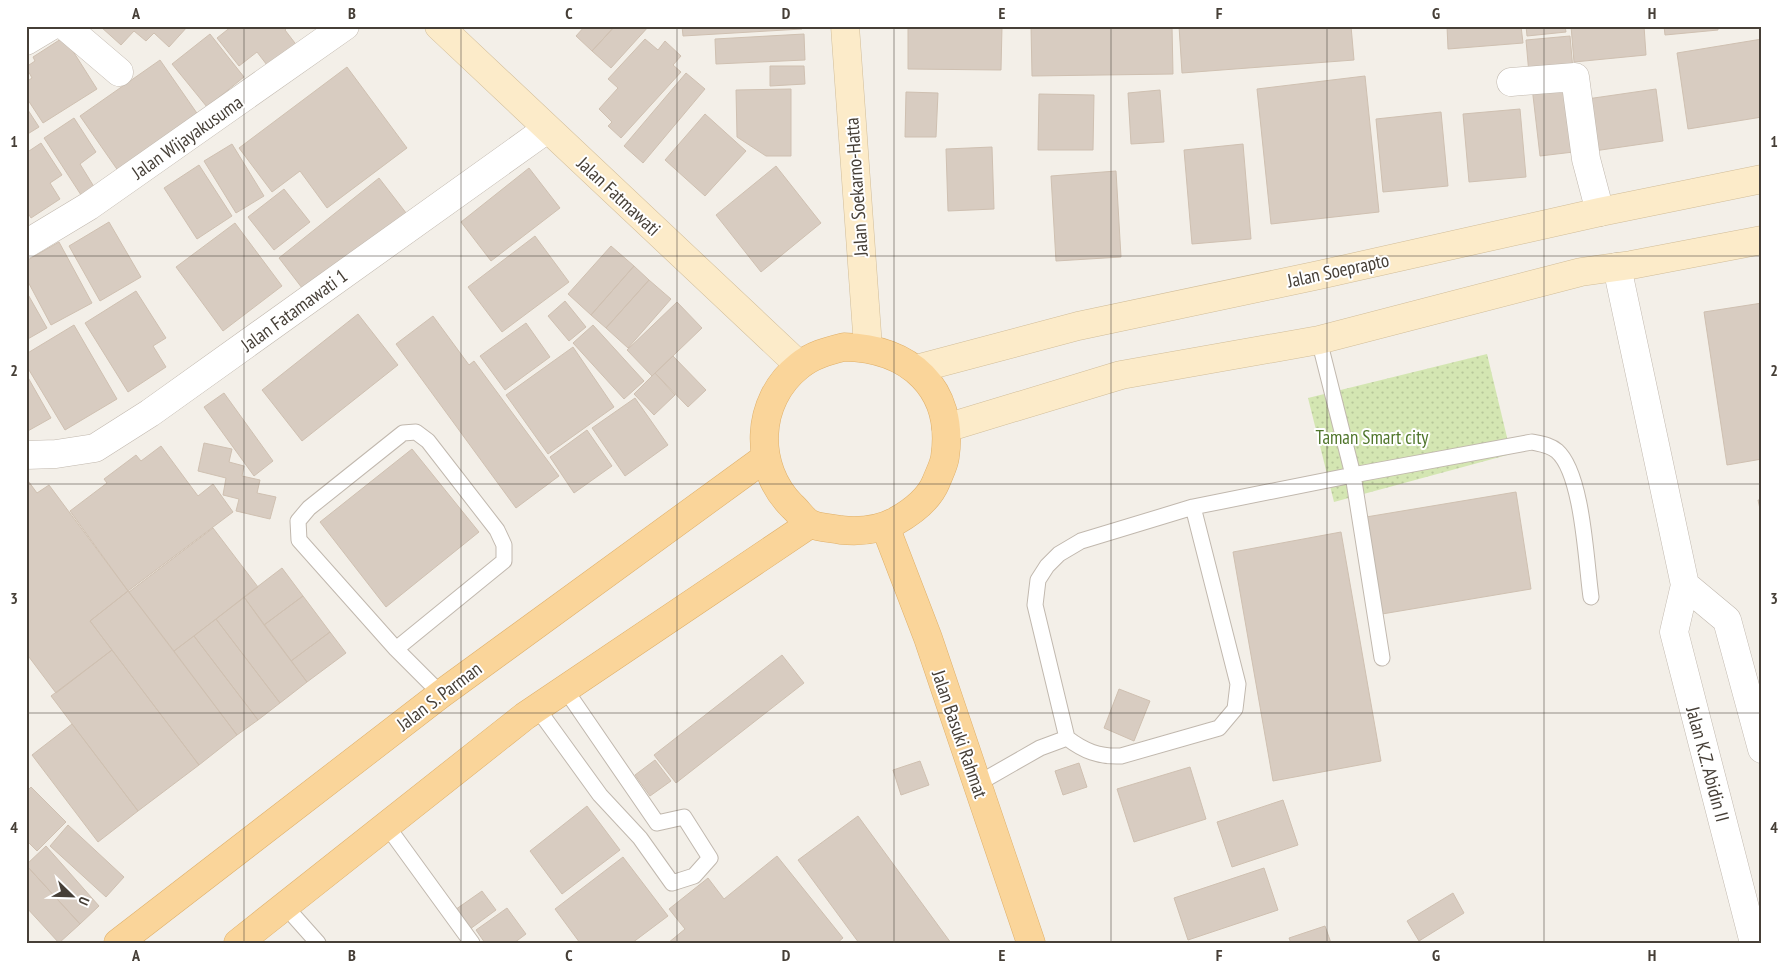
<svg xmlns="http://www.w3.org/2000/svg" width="1788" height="969" viewBox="0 0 1788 969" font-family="'PT Sans Narrow',sans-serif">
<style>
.park{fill:url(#park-dots)}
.building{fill:#d8ccc1;stroke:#cfc0b1}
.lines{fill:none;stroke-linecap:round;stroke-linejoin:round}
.lane-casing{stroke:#c1b8ae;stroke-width:17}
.street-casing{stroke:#c1b8ae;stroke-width:29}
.secondary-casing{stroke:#d1bd99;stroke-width:29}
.primary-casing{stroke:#dfb06a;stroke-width:29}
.lane{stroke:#fff;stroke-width:15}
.street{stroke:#fff;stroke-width:28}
.secondary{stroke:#fcebc9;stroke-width:28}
.primary{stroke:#fad59a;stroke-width:28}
.grid{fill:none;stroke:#463f37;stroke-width:1;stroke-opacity:0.55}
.labels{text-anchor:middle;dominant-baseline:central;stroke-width:4;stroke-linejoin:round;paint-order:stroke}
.street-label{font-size:19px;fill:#463f37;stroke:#fff}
.park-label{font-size:19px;fill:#50762c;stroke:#fff}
.neatline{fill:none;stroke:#463f37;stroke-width:2}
.grid-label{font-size:16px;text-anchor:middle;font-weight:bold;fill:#463f37}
</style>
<defs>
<pattern id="park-dots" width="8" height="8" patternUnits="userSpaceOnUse" patternTransform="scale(1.25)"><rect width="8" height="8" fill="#d4e6b2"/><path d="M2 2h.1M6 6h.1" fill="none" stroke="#b7c69a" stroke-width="1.8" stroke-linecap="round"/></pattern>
</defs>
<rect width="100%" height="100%" fill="#f3efe8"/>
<!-- park -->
<path class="park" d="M 1487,354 L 1511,454 L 1334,502 L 1308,398 Z"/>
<!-- building -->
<path class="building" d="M 188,26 L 169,47 L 154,33 L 146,41 L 134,31 L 121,45 L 101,27 Z
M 232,26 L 289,26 L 285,30 L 298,47 L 270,69 L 257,52 L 239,66 L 217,38 Z
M 585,26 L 615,26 L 592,51 L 576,36 Z
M 615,26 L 649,26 L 611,68 L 592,51 Z
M 682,26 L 802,26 L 802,29 L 683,36 Z
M 908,26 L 1002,27 L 1001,70 L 908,69 Z
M 1031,26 L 1172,26 L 1173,74 L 1032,76 Z
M 1179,26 L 1351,26 L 1354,60 L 1182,73 Z
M 1447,26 L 1521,26 L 1523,43 L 1448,49 Z
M 1526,26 L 1565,26 L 1566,32 L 1527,36 Z
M 1571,26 L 1644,26 L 1646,55 L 1574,62 Z
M 1664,26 L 1718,26 L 1718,30 L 1665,35 Z
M 210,34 L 244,77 L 207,107 L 172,64 Z
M 804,34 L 805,60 L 716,64 L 715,39 Z
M 1570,36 L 1573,70 L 1529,74 L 1526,40 Z
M 64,37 L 97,89 L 43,123 L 26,97 L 26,82 L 32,78 L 26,67 L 35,61 L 33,57 Z
M 645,39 L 658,50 L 665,41 L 681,56 L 673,65 L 681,72 L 621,138 L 608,126 L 612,122 L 599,109 L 618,88 L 608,79 Z
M 1762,39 L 1762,117 L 1688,129 L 1677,53 Z
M 160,60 L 201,119 L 121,175 L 80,116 Z
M 770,66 L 804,66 L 805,84 L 770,86 Z
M 347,67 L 407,148 L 327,208 L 300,171 L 272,192 L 239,148 Z
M 686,73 L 705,89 L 643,163 L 624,146 Z
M 1365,76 L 1379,212 L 1271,224 L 1257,89 Z
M 1574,82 L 1582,151 L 1540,156 L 1532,87 Z
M 791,89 L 791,156 L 766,156 L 737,137 L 736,90 Z
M 1656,89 L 1663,141 L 1587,152 L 1580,100 Z
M 1160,90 L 1164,142 L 1131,144 L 1128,93 Z
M 906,92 L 938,93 L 936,137 L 905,137 Z
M 1039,94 L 1094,95 L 1093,150 L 1038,150 Z
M 26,107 L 39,127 L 26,135 Z
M 1520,109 L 1526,177 L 1469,182 L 1463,114 Z
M 1441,112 L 1448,186 L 1383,192 L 1376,119 Z
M 705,114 L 746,151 L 705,196 L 665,160 Z
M 74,118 L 96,152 L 80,164 L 96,190 L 83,198 L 44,138 Z
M 41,143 L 62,175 L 50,183 L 60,199 L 31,218 L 26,210 L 26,153 Z
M 232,144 L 264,196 L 236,213 L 204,161 Z
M 1243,144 L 1251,239 L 1192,244 L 1184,150 Z
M 992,147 L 994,209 L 948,211 L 946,149 Z
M 199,165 L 232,216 L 197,239 L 164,188 Z
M 776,166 L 821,223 L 761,272 L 716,215 Z
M 529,168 L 560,208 L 491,261 L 461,222 Z
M 1116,171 L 1121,257 L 1056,261 L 1051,176 Z
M 379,178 L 410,218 L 309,297 L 279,258 Z
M 284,189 L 310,222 L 274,250 L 248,217 Z
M 109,222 L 141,277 L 100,301 L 69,246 Z
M 235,223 L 282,286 L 223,331 L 176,267 Z
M 535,236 L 569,282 L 502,332 L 468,287 Z
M 59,242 L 92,303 L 51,325 L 26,278 L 26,261 Z
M 611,246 L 634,266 L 591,315 L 568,294 Z
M 634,266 L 649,280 L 606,328 L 591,315 Z
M 649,280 L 671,299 L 628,348 L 606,328 Z
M 26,291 L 47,328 L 26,340 Z
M 136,291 L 166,338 L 153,346 L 166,367 L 128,392 L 85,323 Z
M 565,301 L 586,327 L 569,341 L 548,316 Z
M 677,302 L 702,328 L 652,376 L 627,350 Z
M 1762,303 L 1762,459 L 1727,465 L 1704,312 Z
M 358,314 L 398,365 L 302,441 L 262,390 Z
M 433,316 L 469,365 L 474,361 L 559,476 L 516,508 L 396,344 Z
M 526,323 L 550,357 L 505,390 L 480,356 Z
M 74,325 L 117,399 L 65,430 L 26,365 L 26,354 Z
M 593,325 L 644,381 L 624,399 L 573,343 Z
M 573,347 L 614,407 L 548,454 L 506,395 Z
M 673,356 L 706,390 L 688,407 L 655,373 Z
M 655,373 L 675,395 L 654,415 L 634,394 Z
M 26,374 L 51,418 L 26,432 Z
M 224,393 L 273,461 L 254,476 L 204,407 Z
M 635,398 L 668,445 L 625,476 L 592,428 Z
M 587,430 L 612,466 L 574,493 L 550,457 Z
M 204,443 L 232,449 L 229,462 L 244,466 L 242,476 L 260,480 L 257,493 L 276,497 L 270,519 L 236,511 L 239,499 L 223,495 L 226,478 L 198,471 Z
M 161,446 L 198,496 L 213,484 L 233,512 L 128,591 L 70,511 L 107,483 L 104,479 L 136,455 L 141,461 Z
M 412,449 L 479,532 L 386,607 L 320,522 Z
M 26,478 L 37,493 L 49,485 L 128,591 L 90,621 L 112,650 L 56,693 L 26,653 Z
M 1516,492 L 1531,589 L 1382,614 L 1366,517 Z
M 1758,500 L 1762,500 L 1762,518 Z
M 213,528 L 258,587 L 174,651 L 129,592 Z
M 1341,532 L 1381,761 L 1273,781 L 1233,552 Z
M 282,568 L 303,596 L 264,625 L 244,597 Z
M 128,591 L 237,735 L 199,765 L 90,621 Z
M 303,596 L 330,632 L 291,661 L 264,625 Z
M 244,597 L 307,682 L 280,703 L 216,619 Z
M 216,619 L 280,703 L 258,720 L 194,636 Z
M 330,632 L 346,653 L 307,682 L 291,661 Z
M 194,636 L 258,720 L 237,735 L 174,651 Z
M 112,650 L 199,765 L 138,811 L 51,696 Z
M 782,655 L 804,683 L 676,783 L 654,755 Z
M 1119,689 L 1150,701 L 1134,741 L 1104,728 Z
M 72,724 L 138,811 L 98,842 L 32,755 Z
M 655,760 L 671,781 L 650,796 L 635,775 Z
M 920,761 L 929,785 L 901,795 L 893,770 Z
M 1079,763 L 1087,787 L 1063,795 L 1055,771 Z
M 1190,767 L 1206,819 L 1134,842 L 1117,789 Z
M 31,787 L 66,822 L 37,851 L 26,840 L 26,792 Z
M 1283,800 L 1298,845 L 1232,867 L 1217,822 Z
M 587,806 L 620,850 L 562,894 L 530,851 Z
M 858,816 L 951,943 L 859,943 L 798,860 Z
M 68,825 L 124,877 L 106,897 L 50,846 Z
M 46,846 L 99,906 L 80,924 L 26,865 Z
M 777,856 L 843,938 L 837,943 L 668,943 L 685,929 L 669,909 L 708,878 L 724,899 Z
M 623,857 L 668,916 L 632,943 L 580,943 L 555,909 Z
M 26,865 L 80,924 L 59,943 L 26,907 Z
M 1264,868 L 1278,910 L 1188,940 L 1174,898 Z
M 482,891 L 496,910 L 466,932 L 452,912 Z
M 1453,893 L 1464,913 L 1419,941 L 1407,921 Z
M 507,908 L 526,934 L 514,943 L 485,943 L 476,930 Z
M 1325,926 L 1331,943 L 1291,943 L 1289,938 Z"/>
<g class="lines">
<!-- lane casing -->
<g class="lane-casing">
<path id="lane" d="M 1319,340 L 1353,475 L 1532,442 C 1541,444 1550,445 1557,451 C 1583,474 1586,563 1591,597
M 396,649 L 504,561 L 504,545 L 497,530 L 428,441 L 416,432 L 403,433 L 309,508 L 298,521 L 299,540 L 396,649 L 441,694
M 537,708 L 600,795 L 640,838 L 672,883 L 694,876 L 710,858 L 684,817 L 657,823 L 565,689
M 1067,738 C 1084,751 1099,757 1121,756 L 1219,728 L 1235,709 L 1238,684 L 1193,507
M 977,784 L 1040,748 L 1067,738 L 1035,605 L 1038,580 L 1047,566 L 1059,554 L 1081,541 L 1193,507 L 1353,475 L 1382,658
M 387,826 L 472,943
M 285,906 L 318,943"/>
</g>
<!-- street casing -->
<g class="street-casing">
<path id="street" d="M 65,26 L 119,72
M 26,41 L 51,26
M 1511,82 L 1575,77 L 1586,159 L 1600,212
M 26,244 L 89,206 L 345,26
M 1617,267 L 1685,585 L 1727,620 L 1762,749
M 26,455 L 56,454 L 95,448 L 150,413 L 547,129
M 1685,585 L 1674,632 L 1754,943"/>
</g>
<!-- secondary casing -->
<g class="secondary-casing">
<path id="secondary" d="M 439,26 L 799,365
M 845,26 L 868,347
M 916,369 L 1078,326 L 1319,275 L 1600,212 L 1762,179
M 946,428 L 1121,375 L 1319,340 L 1581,272 L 1631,265 L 1762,240"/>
</g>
<!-- primary casing -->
<g class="primary-casing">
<path id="primary" d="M 844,347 C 909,348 955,388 945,457 C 944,465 939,474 936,482 C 929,499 912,512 896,521 C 879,530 860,532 841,530 C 831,528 820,528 811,524 C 804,521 798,511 792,506 C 753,467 755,401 799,366 C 812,355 828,351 844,347 Z
M 885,526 L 928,638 L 1031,943
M 118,943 L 441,694 L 765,458
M 238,943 L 525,716 L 810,524"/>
</g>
<!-- lane -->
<use href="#lane" class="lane"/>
<!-- street -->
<use href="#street" class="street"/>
<!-- secondary -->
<use href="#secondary" class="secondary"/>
<!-- primary -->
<use href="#primary" class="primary"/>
</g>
<!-- grid -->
<path class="grid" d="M 244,26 L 244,943M 461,26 L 461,943M 677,26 L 677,943M 894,26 L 894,943M 1111,26 L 1111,943M 1327,26 L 1327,943M 1544,26 L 1544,943M 26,256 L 1762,256M 26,484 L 1762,484M 26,713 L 1762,713"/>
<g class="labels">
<!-- street labels -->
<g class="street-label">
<text transform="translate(187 137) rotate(-35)">Jalan Wijayakusuma</text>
<text transform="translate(856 187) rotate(-94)">Jalan Soekarno-Hatta</text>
<text transform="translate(619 196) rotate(43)">Jalan Fatmawati</text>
<text transform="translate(1338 270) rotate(-12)">Jalan Soeprapto</text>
<text transform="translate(294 310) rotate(-36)">Jalan Fatamawati 1</text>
<text transform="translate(439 696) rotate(-37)">Jalan S. Parman</text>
<text transform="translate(960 734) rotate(71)">Jalan Basuki Rahmat</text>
<text transform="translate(1708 764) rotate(75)">Jalan K.Z. Abidin II</text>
</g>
<!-- park labels -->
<g class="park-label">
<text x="1372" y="437">Taman Smart city</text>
</g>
</g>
<!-- border -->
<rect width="1788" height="969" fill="none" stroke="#ffffff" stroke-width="55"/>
<!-- north arrow -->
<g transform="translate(72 896) rotate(113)" stroke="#ffffff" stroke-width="4" paint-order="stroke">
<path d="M0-4L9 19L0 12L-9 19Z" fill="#463f37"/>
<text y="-8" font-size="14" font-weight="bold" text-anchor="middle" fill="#463f37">U</text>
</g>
<rect x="28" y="28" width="1732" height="914" class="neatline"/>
<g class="grid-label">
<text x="136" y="19">A</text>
<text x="352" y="19">B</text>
<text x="569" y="19">C</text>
<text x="786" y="19">D</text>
<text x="1002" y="19">E</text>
<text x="1219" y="19">F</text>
<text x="1436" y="19">G</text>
<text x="1652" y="19">H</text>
<text x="14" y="147">1</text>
<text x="1774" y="147">1</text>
<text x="14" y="376">2</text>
<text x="1774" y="376">2</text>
<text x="14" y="604">3</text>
<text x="1774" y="604">3</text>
<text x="14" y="833">4</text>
<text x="1774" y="833">4</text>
<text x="136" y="961">A</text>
<text x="352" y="961">B</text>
<text x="569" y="961">C</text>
<text x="786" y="961">D</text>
<text x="1002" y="961">E</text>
<text x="1219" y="961">F</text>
<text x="1436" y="961">G</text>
<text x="1652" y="961">H</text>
</g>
</svg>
